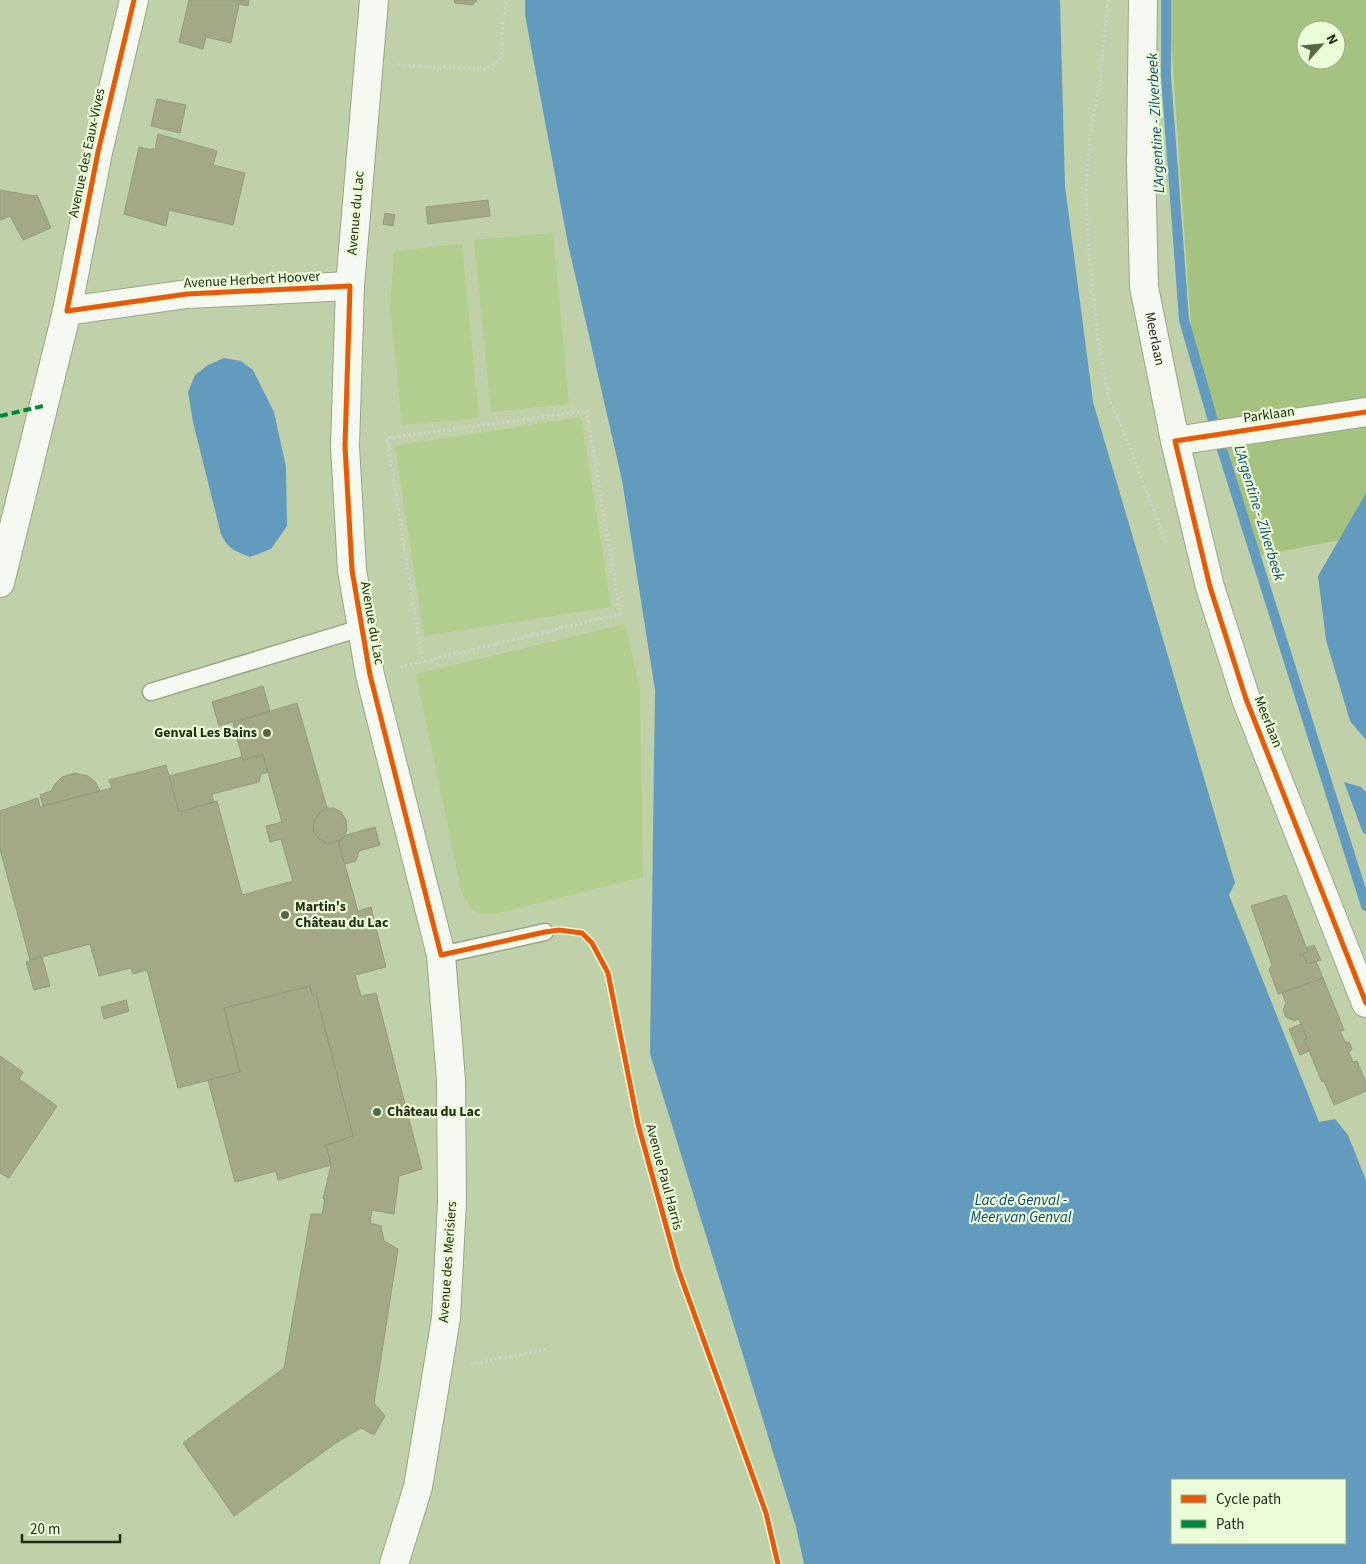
<svg xmlns="http://www.w3.org/2000/svg" width="1366" height="1564" viewBox="0 0 1366 1564" font-family="'Source Sans 3',sans-serif">
<style>
.green{fill:#b2ce8e}
.forest{fill:#a5c280;fill-rule:evenodd}
.water{fill:#629bbe;fill-rule:evenodd}
.lines{fill:none;stroke-linecap:round;stroke-linejoin:round}
.stream{stroke:#629bbe;stroke-width:10}
.building{fill:#a2a984;stroke:#939b7a}
.service-casing{stroke:#97a586;stroke-width:19}
.minor-casing{stroke:#97a586;stroke-width:30}
.path{stroke:#ced3c6;stroke-width:3;stroke-dasharray:2.5 2.5;stroke-linecap:butt}
.service{stroke:#f6f8f2;stroke-width:16}
.minor{stroke:#f6f8f2;stroke-width:28}
.quiet{stroke:#00873e;stroke-width:4;stroke-dasharray:8 4;stroke-linecap:butt}
.cycleway-casing{stroke:#ebfcd8;stroke-width:8}
.cycleway{stroke:#e8590c;stroke-width:5}
.poi-dot{fill:#596646;stroke:#ebfcd8;stroke-width:2}
.labels{text-anchor:middle;dominant-baseline:central;stroke-width:4.5;stroke-linejoin:round;paint-order:stroke}
.street-label{font-size:14px;fill:#212d10;stroke:#ebfcd8}
.poi-label{font-size:14px;font-weight:bold;fill:#212d10;stroke:#ebfcd8;text-anchor:start}
.water-label{font-size:15px;font-style:italic;fill:#0f4571;stroke:#ebfcd8}
</style>
<rect width="100%" height="100%" fill="#c0d1aa"/>
<!-- green -->
<path class="green" d="M 553,233 L 569,404 L 491,412 L 474,240 Z
M 462,244 L 479,418 L 402,425 L 390,308 L 394,251 Z
M 581,417 L 611,607 L 424,636 L 395,446 Z
M 625,624 L 640,689 L 643,877 L 499,913 C 475,915 471,913 461,890 L 416,674 Z"/>
<!-- forest -->
<path class="forest" d="M 1170,0 L 1366,0 L 1366,535 L 1257,556 L 1193,356 L 1170,26 ZM 1306,30 L 1336,30 L 1336,60 L 1306,60 Z"/>
<!-- water -->
<path class="water" d="M 525,0 L 1060,0 L 1065,186 L 1093,402 L 1235,883 L 1229,895 L 1319,1122 L 1335,1119 L 1348,1135 L 1366,1180 L 1366,1564 L 804,1564 L 796,1527 L 650,1054 L 655,690 L 622,480 L 568,244 L 525,15 ZM 1345,1480 L 1345,1543 L 1172,1543 L 1172,1480 Z
M 224,358 L 241,361 L 253,370 L 274,412 L 286,467 L 287,526 L 271,549 L 250,557 C 235,551 228,549 221,534 L 193,422 L 188,392 L 195,375 L 208,365 Z
M 1366,493 L 1366,740 L 1350,721 L 1326,640 L 1318,576 Z
M 1344,782 L 1361,787 L 1366,792 L 1366,834 L 1363,833 Z"/>
<g class="lines">
<!-- stream -->
<path class="stream" d="M 1166,0 L 1166,76 L 1184,320 L 1214,424 L 1366,906"/>
</g>
<!-- building -->
<path class="building" d="M 189,0 L 249,0 L 248,6 L 239,4 L 231,43 L 206,37 L 203,49 L 179,42 Z
M 454,0 L 477,0 L 473,5 L 455,3 Z
M 157,99 L 186,105 L 180,133 L 151,126 Z
M 158,134 L 217,151 L 213,165 L 245,173 L 233,225 L 169,210 L 166,226 L 124,214 L 139,147 L 151,150 L 151,149 L 155,149 Z
M 0,190 L 34,196 L 37,195 L 51,228 L 23,240 L 10,216 L 0,220 Z
M 488,200 L 490,216 L 428,224 L 426,207 Z
M 385,213 L 395,215 L 393,226 L 383,224 Z
M 263,686 L 270,711 L 219,726 L 212,702 Z
M 297,703 L 327,808 L 318,814 L 314,821 L 313,830 L 318,838 L 328,844 L 338,841 L 358,911 L 371,907 L 386,967 L 355,975 L 361,996 L 376,993 L 422,1169 L 399,1176 L 394,1214 L 372,1210 L 370,1223 L 381,1226 L 384,1241 L 398,1249 L 374,1403 L 385,1416 L 374,1435 L 361,1428 L 336,1443 L 234,1516 L 183,1443 L 284,1368 L 311,1214 L 322,1214 L 325,1199 L 323,1199 L 331,1165 L 326,1145 L 353,1136 L 316,994 L 312,995 L 310,986 L 224,1008 L 240,1072 L 178,1088 L 147,970 L 133,974 L 131,968 L 99,976 L 90,944 L 30,960 L 0,849 L 0,811 L 38,798 L 40,807 L 112,788 L 109,780 L 166,765 L 179,812 L 217,801 L 242,895 L 293,881 L 281,839 L 270,842 L 266,826 L 282,822 L 263,755 L 243,760 L 233,723 Z
M 263,755 L 268,772 L 261,774 L 259,782 L 212,794 L 214,802 L 179,812 L 169,776 L 242,757 L 243,760 Z
M 75,773 L 88,776 L 96,783 L 100,791 L 43,806 L 40,795 L 51,791 L 55,784 L 62,777 Z
M 327,808 L 334,808 L 341,812 L 346,820 L 347,830 L 343,839 L 328,844 L 318,838 L 313,830 L 314,821 L 318,814 Z
M 375,827 L 380,845 L 359,851 L 356,861 L 345,864 L 338,841 L 346,835 Z
M 1286,895 L 1308,952 L 1303,954 L 1307,964 L 1316,961 L 1323,978 L 1278,994 L 1269,969 L 1272,965 L 1251,906 Z
M 1314,945 L 1321,960 L 1307,964 L 1303,954 L 1308,952 L 1306,948 Z
M 42,957 L 50,986 L 34,990 L 26,962 Z
M 1323,978 L 1344,1030 L 1340,1031 L 1345,1042 L 1349,1042 L 1352,1049 L 1349,1052 L 1353,1062 L 1357,1061 L 1366,1083 L 1366,1091 L 1334,1105 L 1324,1081 L 1322,1082 L 1309,1051 L 1304,1040 L 1307,1039 L 1299,1019 L 1294,1021 L 1286,1017 L 1283,1010 L 1286,1003 L 1282,993 Z
M 310,986 L 312,995 L 316,994 L 353,1136 L 326,1145 L 331,1165 L 278,1180 L 276,1171 L 235,1182 L 208,1080 L 240,1072 L 224,1008 Z
M 126,1000 L 129,1011 L 104,1019 L 101,1007 Z
M 1301,1024 L 1307,1039 L 1304,1040 L 1309,1051 L 1300,1055 L 1289,1029 Z
M 0,1056 L 23,1072 L 19,1079 L 57,1106 L 9,1178 L 0,1173 Z"/>
<g class="lines">
<!-- service casing -->
<g class="service-casing">
<path id="service" d="M 151,692 L 361,628
M 441,955 L 545,932"/>
</g>
<!-- minor casing -->
<g class="minor-casing">
<g id="minor">
<path d="M 374,0 L 350,286 L 345,446 L 352,570 L 370,675 L 441,955 L 451,1080 L 452,1202 L 446,1318 L 418,1487 L 394,1564"/>
<path id="s1" d="M 1143,0 L 1141,163 L 1144,287 L 1175,441 L 1210,587 L 1246,699 L 1366,1003"/>
<path d="M 67,311 L 187,294 L 350,286"/>
<path d="M 1175,441 L 1366,412"/>
<path d="M 0,583 L 67,311 L 98,152 L 134,0"/>
</g>
</g>
<!-- path -->
<path class="path" d="M 1108,0 L 1100,80 L 1090,134 L 1086,194 L 1089,254 L 1098,341 L 1109,398 L 1126,437 L 1166,543
M 398,65 L 484,69 C 508,60 501,53 502,32 C 502,21 506,10 508,0
M 400,667 L 620,614 L 587,411 L 387,438 L 422,661
M 568,931 L 582,933 L 592,943 L 608,973 L 638,1124 L 678,1269 L 766,1513 L 778,1564
M 470,1364 L 548,1349"/>
<!-- service -->
<use href="#service" class="service"/>
<!-- minor -->
<use href="#minor" class="minor"/>
<!-- quiet -->
<path class="quiet" d="M 0,416 L 43,406"/>
<!-- cycleway casing -->
<g class="cycleway-casing">
<path id="cycleway" d="M 134,0 L 98,152 L 67,311 L 187,294 L 350,286 L 345,446 L 352,570 L 370,675 L 441,955 L 545,932 L 559,930 L 582,933 L 592,943 L 608,973 L 638,1124 L 678,1269 L 766,1513 L 778,1564
M 1366,412 L 1175,441 L 1210,587 L 1246,699 L 1366,1003"/>
</g>
<!-- cycleway -->
<use href="#cycleway" class="cycleway"/>
</g>
<!-- markers -->
<g class="poi-dot">
<circle cx="267" cy="733" r="5"/>
<circle cx="285" cy="915" r="5"/>
<circle cx="377" cy="1112" r="5"/>
</g>
<g class="labels">
<!-- street labels -->
<g class="street-label">
<text transform="translate(87 153) rotate(-78)">Avenue des Eaux-Vives</text>
<text transform="translate(356 213) rotate(-85)">Avenue du Lac</text>
<text transform="translate(252 280) rotate(-3)">Avenue Herbert Hoover</text>
<text stroke="none"><textPath href="#s1" startOffset="340">Meerlaan</textPath></text>
<text transform="translate(1269 415) rotate(-8)">Parklaan</text>
<text transform="translate(372 623) rotate(80)">Avenue du Lac</text>
<text transform="translate(1268 722) rotate(68)">Meerlaan</text>
<text transform="translate(664 1177) rotate(75)">Avenue Paul Harris</text>
<text transform="translate(448 1262) rotate(-86)">Avenue des Merisiers</text>
</g>
<!-- poi labels -->
<g class="poi-label">
<text x="257" y="733" text-anchor="end">Genval Les Bains</text>
<text x="295" y="907">Martin's<tspan x="295" dy="16">Château du Lac</tspan></text>
<text x="387" y="1112">Château du Lac</text>
</g>
<!-- water labels -->
<g class="water-label">
<text transform="translate(1156 123) rotate(-93)">L'Argentine - Zilverbeek</text>
<text transform="translate(1259 513) rotate(73)">L'Argentine - Zilverbeek</text>
<text x="1021" y="1200">Lac de Genval -<tspan x="1021" dy="17">Meer van Genval</tspan></text>
</g>
</g>
<!-- legend -->
<rect x="1171" y="1479" width="175" height="65" fill="#ebfcd8" stroke="#9aa988"/>
<rect x="1181" y="1495" width="25" height="8" fill="#e8590c" stroke="#9aa988"/>
<text x="1216" y="1504" font-size="15" fill="#212d10">Cycle path</text>
<rect x="1181" y="1520" width="25" height="8" fill="#00873e" stroke="#9aa988"/>
<text x="1216" y="1529" font-size="15" fill="#212d10">Path</text>
<!-- north arrow -->
<g transform="translate(1321 45) rotate(63)"><circle r="24" fill="#ebfcd8" stroke="#9aa988"/>
<path d="M0-4L9 19L0 12L-9 19Z" fill="#596646"/>
<text y="-8" font-size="14" font-weight="bold" text-anchor="middle" fill="#212d10">N</text>
</g>
<!-- scale -->
<path d="M22 1534v8h98v-8" fill="none" stroke="#212d10" stroke-width="2.5"/>
<text x="30" y="1534" font-size="15" fill="#212d10" stroke="#ebfcd8" stroke-width="4" paint-order="stroke">20 m</text>
</svg>
